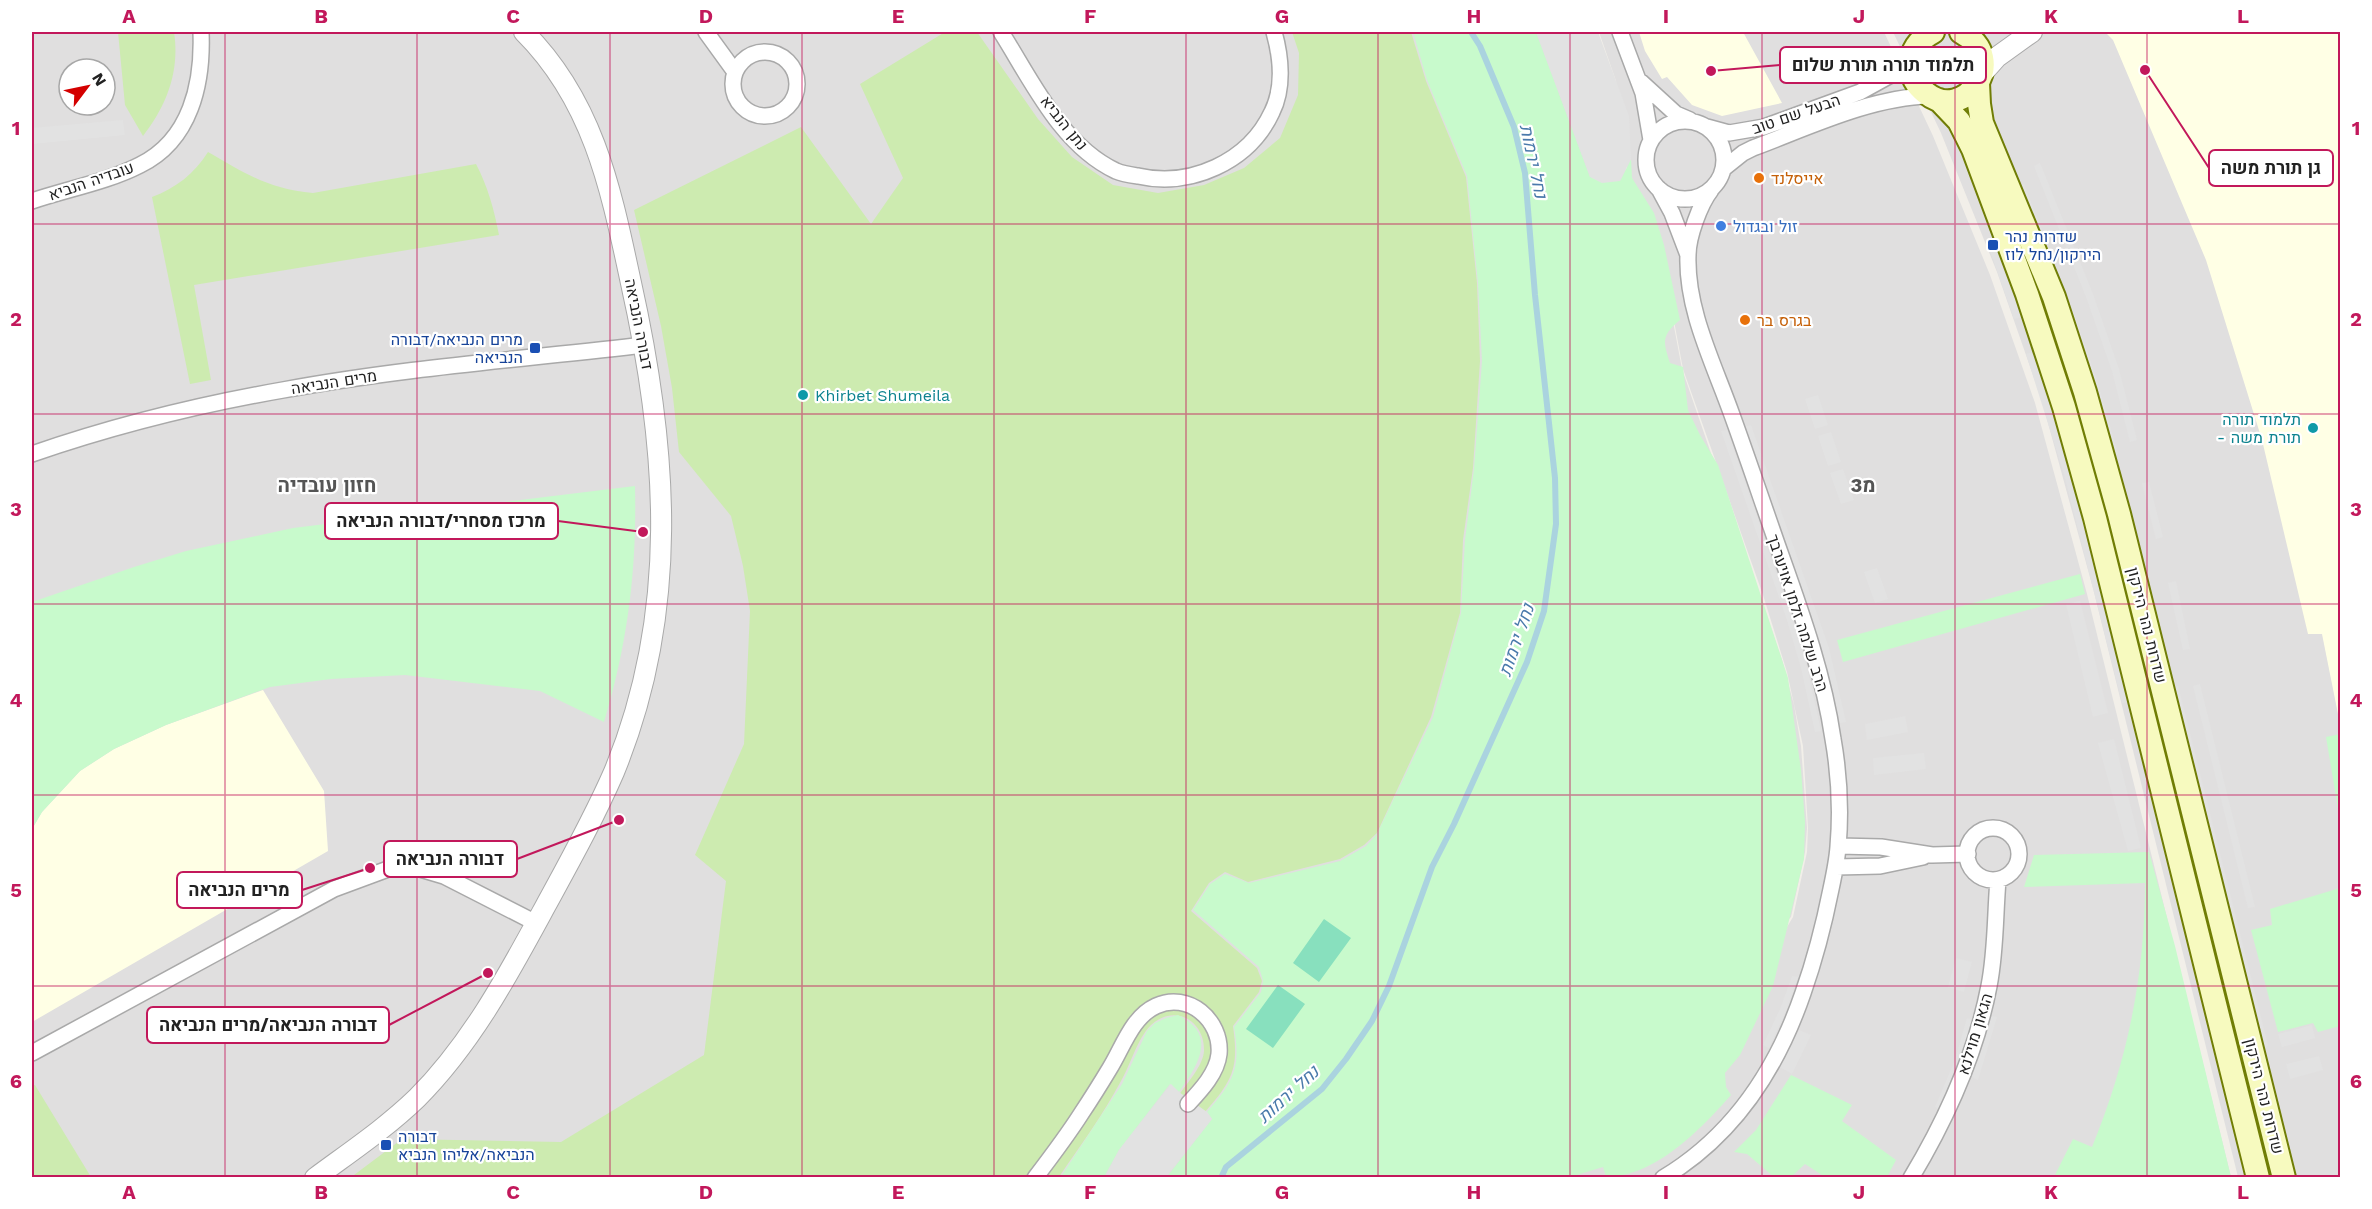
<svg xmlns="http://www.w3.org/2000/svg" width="2372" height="1209" viewBox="0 0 2372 1209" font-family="'Work Sans',Heebo,sans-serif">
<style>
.residential{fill:#e0dfdf;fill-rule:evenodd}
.education{fill:#ffffe5}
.grass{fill:#cdebb0}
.park{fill:#c8facc}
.pitch{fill:#88e0be}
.parking{fill:#e2e2e2}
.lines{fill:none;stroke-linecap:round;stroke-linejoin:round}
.stream{stroke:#aad3df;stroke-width:6}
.minor-casing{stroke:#a9a9a9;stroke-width:18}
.tertiary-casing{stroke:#a9a9a9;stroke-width:22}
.secondary-casing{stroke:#707d05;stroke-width:26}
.minor{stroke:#fff;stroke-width:15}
.tertiary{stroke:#fff;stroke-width:20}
.secondary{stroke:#f7fabf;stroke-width:22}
.grid{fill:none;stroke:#c2185b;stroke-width:1.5;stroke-opacity:0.55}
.food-dot{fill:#e8710a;stroke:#fff;stroke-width:2}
.shop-dot{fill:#3f7fe0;stroke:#fff;stroke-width:2}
.transit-dot{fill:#1a4fb4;stroke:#fff;stroke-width:2}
.culture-dot{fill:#0f9aa8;stroke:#fff;stroke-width:2}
.labels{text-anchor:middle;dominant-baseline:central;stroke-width:4.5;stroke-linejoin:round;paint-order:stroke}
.street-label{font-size:16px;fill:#222;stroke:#fff}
.food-label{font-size:16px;fill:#c56008;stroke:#fff;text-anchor:start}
.shop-label{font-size:16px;fill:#366cbe;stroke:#fff;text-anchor:start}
.transit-label{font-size:16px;fill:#164399;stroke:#fff;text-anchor:start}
.culture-label{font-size:16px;fill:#0d838f;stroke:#fff;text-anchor:start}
.water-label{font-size:18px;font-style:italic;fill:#4a7aab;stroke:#fff}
.quarter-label{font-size:20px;font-weight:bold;fill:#555;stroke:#fff}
.leader{fill:none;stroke:#c2185b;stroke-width:2}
.callout-dot{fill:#c2185b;stroke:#fff;stroke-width:2}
.callout{fill:#fff;stroke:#c2185b;stroke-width:2}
.callout-label{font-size:18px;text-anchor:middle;font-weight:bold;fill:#222}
.neatline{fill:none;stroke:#c2185b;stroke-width:2}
.grid-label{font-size:20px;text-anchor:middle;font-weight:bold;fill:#c2185b}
</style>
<rect width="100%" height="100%" fill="#f2efe9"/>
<!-- residential -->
<path class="residential" d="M 32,32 L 1598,32 L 1625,168 L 1666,284 L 1682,369 L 1782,660 L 1794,705 L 1801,746 L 1807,828 L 1805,852 L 1791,917 L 1538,1177 L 32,1177 ZM 69,69 L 105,69 L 105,105 L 69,105 Z
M 1599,32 L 1884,32 L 1933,136 L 1990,275 L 2035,403 L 2087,594 L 2231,1177 L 1561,1178 L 1775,947 L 1793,917 L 1807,852 L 1808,828 L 1803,746 L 1787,672 L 1763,595 L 1683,369 L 1667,284 L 1629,180 L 1616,81 Z
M 1893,32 L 2340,32 L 2340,1177 L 2238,1177 L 2094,592 L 2042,401 L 1997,272 L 1941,133 Z"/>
<!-- education -->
<path class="education" d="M 1639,32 L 1743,32 L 1782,103 L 1722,116 L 1692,105 L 1667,77 L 1662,79 L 1645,51 Z
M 2105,32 L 2340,32 L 2340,724 L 2322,634 L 2308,634 L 2262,440 L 2206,260 L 2113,40 Z
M 263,690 L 324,791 L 328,851 L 32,1022 L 32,829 L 42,812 L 80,771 L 114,749 L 166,725 Z"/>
<!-- grass -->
<path class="grass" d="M 118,32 L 174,32 C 180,71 167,105 143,136 L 125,105 Z
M 945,32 L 977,32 L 1038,119 L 1072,157 L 1113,185 L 1158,193 L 1204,185 L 1244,168 L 1280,138 L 1298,95 L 1299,53 L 1292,32 L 1411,32 L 1426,81 L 1466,177 L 1477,283 L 1480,361 L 1473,468 L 1463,540 L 1460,613 L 1431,717 L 1377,833 L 1364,845 L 1340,859 L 1248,882 L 1225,872 L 1209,883 L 1191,911 L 1257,968 L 1262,981 L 1259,992 L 1233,1026 C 1239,1068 1233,1080 1205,1112 L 1179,1095 C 1187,1083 1203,1066 1204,1051 C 1205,1021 1175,1003 1151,1025 C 1137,1039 1131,1064 1121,1081 C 1103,1115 1080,1146 1059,1177 L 350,1178 L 402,1139 L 561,1142 L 704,1055 L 726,881 L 695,855 L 744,744 L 750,611 L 743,566 L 731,516 L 679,452 L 672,388 L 661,326 L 634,210 L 801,127 L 871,224 L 903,178 L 860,84 Z
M 208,152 C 246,174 269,189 313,193 L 476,164 C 488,187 494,209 499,235 L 194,285 L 211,380 L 190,384 L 152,197 C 176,188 194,174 208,152 Z
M 35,1085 L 91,1177 L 32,1177 L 32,1086 Z"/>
<!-- park -->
<path class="park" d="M 1413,32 L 1536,32 L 1590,177 L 1620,181 L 1631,159 L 1632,178 L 1654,213 L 1664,245 L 1680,320 C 1661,336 1663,341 1670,363 L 1683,367 L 1688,410 L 1700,435 L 1718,465 L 1788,678 L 1801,770 L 1805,822 L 1804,859 L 1773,986 L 1740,1055 L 1725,1073 L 1726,1087 L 1731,1095 C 1701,1129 1655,1177 1606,1177 L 1603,1167 L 1567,1178 L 1166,1178 L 1212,1119 L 1207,1112 C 1234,1081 1241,1068 1234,1027 L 1261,992 L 1263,981 L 1259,967 L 1193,910 L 1210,884 L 1225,874 L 1249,883 L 1340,861 L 1366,846 L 1377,834 L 1433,717 L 1461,613 L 1465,540 L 1474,469 L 1482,361 L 1478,283 L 1467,176 L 1427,80 Z
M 635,486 C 637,569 628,642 604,722 L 540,691 L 405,675 L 331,679 L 270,687 L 166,725 L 114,749 L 80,771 L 42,812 L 32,829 L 32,602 L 134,567 L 186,551 L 293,528 Z
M 2080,574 L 2085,594 L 1843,662 L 1837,640 Z
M 2340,734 L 2340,821 L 2326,737 Z
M 2149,852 L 2175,946 L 2231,1177 L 2054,1177 L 2073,1139 L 2092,1147 C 2127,1062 2145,976 2145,883 L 2024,887 L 2034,855 Z
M 2340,888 L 2340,1026 L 2318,1032 L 2313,1023 L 2278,1032 L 2251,930 L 2272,925 L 2270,909 Z
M 1178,1015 C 1219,1035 1197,1066 1179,1092 L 1170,1084 L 1119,1150 L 1104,1177 L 1060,1178 L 1122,1084 L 1147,1031 L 1155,1023 L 1166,1018 Z
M 1791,1075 L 1852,1105 L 1842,1121 L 1896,1160 L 1887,1177 L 1825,1177 L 1805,1164 L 1791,1177 L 1774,1177 L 1747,1154 L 1734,1152 L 1756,1130 Z"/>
<!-- pitch -->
<path class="pitch" d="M 1324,919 L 1351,938 L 1319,982 L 1293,963 Z
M 1278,985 L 1305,1004 L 1273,1048 L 1246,1029 Z"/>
<!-- parking -->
<path class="parking" d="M 1536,32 L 1598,32 L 1629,116 L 1631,159 L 1620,181 L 1602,183 L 1590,177 Z
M 123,120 L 125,135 L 32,144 L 32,128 Z
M 2040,163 L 2093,294 L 2119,369 L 2137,440 L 2130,442 L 2112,371 L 2086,297 L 2034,166 Z
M 2024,184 L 2070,302 L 2096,377 L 2118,454 L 2112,457 L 2016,187 Z
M 1996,246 L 2013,289 L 2022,317 L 2014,319 L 1989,248 Z
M 2033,352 L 2071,472 L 2129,702 L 2122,703 L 2064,474 L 2026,354 Z
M 1818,395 L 1828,425 L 1815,429 L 1805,399 Z
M 1751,425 L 1829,648 L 1846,722 L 1840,723 L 1822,648 L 1746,426 Z
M 1727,430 L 1792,618 L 1807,667 L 1821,731 L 1815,732 L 1801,668 L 1787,620 L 1721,431 Z
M 1831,432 L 1841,462 L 1828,466 L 1818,436 Z
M 1843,469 L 1854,500 L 1841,504 L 1830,473 Z
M 2149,482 L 2163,537 L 2156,539 L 2142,483 Z
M 1877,568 L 1888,599 L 1875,603 L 1864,572 Z
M 2176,581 L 2190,649 L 2183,650 L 2168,583 Z
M 2080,601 L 2108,713 L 2093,717 L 2066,604 Z
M 2200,684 L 2255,907 L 2248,908 L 2193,686 Z
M 2178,686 L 2268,1046 L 2261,1048 L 2171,688 Z
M 1905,716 L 1908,732 L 1867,740 L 1865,724 Z
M 2114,739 L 2141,848 L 2128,851 L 2098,743 Z
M 1924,753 L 1926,769 L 1874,775 L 1873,758 Z
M 1956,958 L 1972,962 L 1964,992 L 1948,987 Z
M 1792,976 L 1798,977 L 1786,1011 L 1769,1048 L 1763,1045 L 1780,1009 Z
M 1991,1016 L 1997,1017 L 1978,1080 L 1972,1077 Z
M 1967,1018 L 1973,1020 L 1971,1029 L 1960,1062 L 1940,1110 L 1935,1107 L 1955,1060 Z
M 2312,1025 L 2315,1038 L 2282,1047 L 2278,1034 Z
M 1799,1030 L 1811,1035 L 1792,1074 L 1780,1067 Z
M 2319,1056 L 2323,1070 L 2290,1079 L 2286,1064 Z
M 1171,1084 L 1179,1092 L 1207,1112 L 1212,1119 L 1166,1177 L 1104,1178 L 1119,1150 Z"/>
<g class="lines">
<!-- stream -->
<path class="stream" d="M 1221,1178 L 1226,1167 L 1322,1089 L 1346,1059 L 1372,1021 L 1389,986 L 1432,867 L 1454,824 L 1527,662 L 1544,611 L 1556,524 L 1555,478 L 1535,295 L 1525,173 L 1514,127 L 1480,46 L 1471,32"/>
<!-- minor casing -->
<g class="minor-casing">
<path id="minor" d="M 706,32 L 735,72
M 1001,32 C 1032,81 1061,145 1116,171 C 1123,174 1131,175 1138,176 C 1190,188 1249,162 1272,112 C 1284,88 1281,57 1274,32
M 1620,32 L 1643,93 L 1651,140
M733 84a32 32 0 1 1 64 0a32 32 0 1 1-64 0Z
M 1641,82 L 1676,114 L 1690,120
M1646 160a39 39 0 1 1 78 0a39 39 0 1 1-78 0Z
M 1707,127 L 1729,133 L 1764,127 L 1860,92 L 1898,71 L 1912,57
M 1723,169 L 1743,153 L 1753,148 C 1807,128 1871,97 1929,96
M 1659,189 L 1672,213 L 1688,255
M 32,201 C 67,189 107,182 140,165 C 191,140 203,83 201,32
M 32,454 C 113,426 197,405 283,390 C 402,368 524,359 644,345
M1967 854a26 26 0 1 1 52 0a26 26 0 1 1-52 0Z
M 1839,846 L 1881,847 L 1932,855 L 1968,854
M 1836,867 L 1880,866 L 1923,857
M 32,1053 L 334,889 L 388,869 L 417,868 L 444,876 L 536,923
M 1035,1178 C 1051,1157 1067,1136 1081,1114 C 1091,1099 1101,1083 1110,1068 C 1123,1047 1132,1017 1156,1006 C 1188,991 1222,1020 1219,1054 C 1217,1073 1201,1090 1188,1104
M 1663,1178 C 1733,1136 1777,1069 1803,993 C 1815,959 1824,924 1831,889 C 1834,875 1837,861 1838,847 C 1841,812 1839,773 1833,739 C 1824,677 1803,617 1782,558 C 1765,510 1749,462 1732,415 C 1714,364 1686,310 1688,255 C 1688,237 1700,204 1711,190
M 1911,1178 C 1947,1118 1976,1054 1989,986 C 1996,951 1995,915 1998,880"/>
</g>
<!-- tertiary casing -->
<g class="tertiary-casing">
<path id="tertiary" d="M 1981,75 L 1997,57 L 2032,32
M 315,1178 C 350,1152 386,1128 417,1098 C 472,1043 509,973 546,905 C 570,861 594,818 614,772 C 680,612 668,449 631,283 C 611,190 594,102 524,32"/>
</g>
<!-- secondary casing -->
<g class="secondary-casing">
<path id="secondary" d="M 1933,32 C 1920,39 1911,49 1911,65 C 1911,76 1917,86 1926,93 C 1964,124 2011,59 1961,32
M 1978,83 L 1979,104 L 1982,123 L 2054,297 L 2085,392 L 2119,514 L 2284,1178
M 1939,100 L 1959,121 L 1973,149 L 2027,294 L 2064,407 L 2095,518 L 2258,1178"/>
</g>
<!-- minor -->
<use href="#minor" class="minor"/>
<!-- tertiary -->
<use href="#tertiary" class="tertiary"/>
<!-- secondary -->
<use href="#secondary" class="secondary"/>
</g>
<!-- grid -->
<path class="grid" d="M 225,32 L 225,1178M 417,32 L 417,1178M 610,32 L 610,1178M 802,32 L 802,1178M 994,32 L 994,1178M 1186,32 L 1186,1178M 1378,32 L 1378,1178M 1570,32 L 1570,1178M 1762,32 L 1762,1178M 1955,32 L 1955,1178M 2147,32 L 2147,1178M 32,224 L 2340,224M 32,414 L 2340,414M 32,604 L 2340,604M 32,795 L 2340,795M 32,986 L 2340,986"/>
<!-- markers -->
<g class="food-dot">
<circle cx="1759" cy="178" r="6"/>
<circle cx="1745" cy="320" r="6"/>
</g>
<circle class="shop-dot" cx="1721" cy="226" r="6"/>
<g class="transit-dot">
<rect x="1987" y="239" width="12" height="12" rx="3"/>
<rect x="529" y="342" width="12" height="12" rx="3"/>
<rect x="380" y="1139" width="12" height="12" rx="3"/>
</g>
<g class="culture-dot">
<circle cx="803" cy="395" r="6"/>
<circle cx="2313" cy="428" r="6"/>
</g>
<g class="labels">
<!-- street labels -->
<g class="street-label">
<text transform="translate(1796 114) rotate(-19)">הבעל שם טוב</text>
<text transform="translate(1064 123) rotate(51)">נתן הנביא</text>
<text transform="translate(91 181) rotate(-19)">עובדיה הנביא</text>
<text transform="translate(639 324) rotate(79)">דבורה הנביאה</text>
<text transform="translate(334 382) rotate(-9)">מרים הנביאה</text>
<text transform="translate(1798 613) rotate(72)">הרב שלמה זלמן אויערבך</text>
<text transform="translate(2147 625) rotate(76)">שדרות נהר הירקון</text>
<text transform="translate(1975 1034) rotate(-73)">הגאון מוילנא</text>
<text transform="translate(2264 1096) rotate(76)">שדרות נהר הירקון</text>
</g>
<!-- food labels -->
<g class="food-label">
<text x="1771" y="178">אייסלנד</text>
<text x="1757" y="320">בגרס בר</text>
</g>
<!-- shop labels -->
<g class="shop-label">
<text x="1733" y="226">זול ובגדול</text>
</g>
<!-- transit labels -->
<g class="transit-label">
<text x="2005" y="236">שדרות נהר<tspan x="2005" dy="18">הירקון/נחל לוז</tspan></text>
<text x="523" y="339" text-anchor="end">מרים הנביאה/דבורה<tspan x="523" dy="18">הנביאה</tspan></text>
<text x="398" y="1136">דבורה<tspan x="398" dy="18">הנביאה/אליהו הנביא</tspan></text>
</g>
<!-- culture labels -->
<g class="culture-label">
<text x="815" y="395">Khirbet Shumeila</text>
<text x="2301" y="419" text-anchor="end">תלמוד תורה<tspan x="2301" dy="18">- תורת משה</tspan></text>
</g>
<!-- water labels -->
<g class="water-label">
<text transform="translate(1534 161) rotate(78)">נחל ירמות</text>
<text transform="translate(1516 640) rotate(-71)">נחל ירמות</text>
<text transform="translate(1288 1094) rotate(-42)">נחל ירמות</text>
</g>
<!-- quarter labels -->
<g class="quarter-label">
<text x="327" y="485">חזון עובדיה</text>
<text x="1863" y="485">מ3</text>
</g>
</g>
<!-- callouts -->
<path class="leader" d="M1711 71L1780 65M2145 70L2209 168M643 532L558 521M619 820L517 859M370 868L302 890M488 973L389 1025"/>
<g class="callout-dot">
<circle cx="1711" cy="71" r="6"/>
<circle cx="2145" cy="70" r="6"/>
<circle cx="643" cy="532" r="6"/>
<circle cx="619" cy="820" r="6"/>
<circle cx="370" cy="868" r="6"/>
<circle cx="488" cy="973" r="6"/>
</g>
<g class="callout">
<rect x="1780" y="47" width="206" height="36" rx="6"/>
<rect x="2209" y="150" width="124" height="36" rx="6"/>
<rect x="325" y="503" width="233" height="36" rx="6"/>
<rect x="384" y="841" width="133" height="36" rx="6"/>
<rect x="177" y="872" width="125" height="36" rx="6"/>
<rect x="147" y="1007" width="242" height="36" rx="6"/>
</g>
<g class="callout-label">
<text x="1883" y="71">תלמוד תורה תורת שלום</text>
<text x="2271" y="174">גן תורת משה</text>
<text x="441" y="527">מרכז מסחרי/דבורה הנביאה</text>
<text x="450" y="865">דבורה הנביאה</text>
<text x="239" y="896">מרים הנביאה</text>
<text x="268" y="1031">דבורה הנביאה/מרים הנביאה</text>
</g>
<!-- border -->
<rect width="2372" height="1209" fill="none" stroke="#ffffff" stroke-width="66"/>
<!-- north arrow -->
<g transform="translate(87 87) rotate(58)"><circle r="28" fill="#ffffff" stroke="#a7a7a7" stroke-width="1.5"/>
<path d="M0-4.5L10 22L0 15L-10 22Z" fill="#d40000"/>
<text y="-9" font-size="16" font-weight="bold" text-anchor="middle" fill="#222222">N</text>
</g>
<rect x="33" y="33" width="2306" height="1143" class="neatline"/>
<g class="grid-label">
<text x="129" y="23">A</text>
<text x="321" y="23">B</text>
<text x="513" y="23">C</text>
<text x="706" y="23">D</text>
<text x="898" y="23">E</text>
<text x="1090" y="23">F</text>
<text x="1282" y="23">G</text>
<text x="1474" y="23">H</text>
<text x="1666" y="23">I</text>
<text x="1859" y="23">J</text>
<text x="2051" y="23">K</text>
<text x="2243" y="23">L</text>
<text x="16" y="135">1</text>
<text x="2356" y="135">1</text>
<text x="16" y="326">2</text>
<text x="2356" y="326">2</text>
<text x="16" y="516">3</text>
<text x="2356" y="516">3</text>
<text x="16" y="707">4</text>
<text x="2356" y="707">4</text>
<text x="16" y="897">5</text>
<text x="2356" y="897">5</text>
<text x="16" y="1088">6</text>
<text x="2356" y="1088">6</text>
<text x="129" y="1199">A</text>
<text x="321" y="1199">B</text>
<text x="513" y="1199">C</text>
<text x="706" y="1199">D</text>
<text x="898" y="1199">E</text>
<text x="1090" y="1199">F</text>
<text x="1282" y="1199">G</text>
<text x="1474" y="1199">H</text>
<text x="1666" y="1199">I</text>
<text x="1859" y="1199">J</text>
<text x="2051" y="1199">K</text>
<text x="2243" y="1199">L</text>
</g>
</svg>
